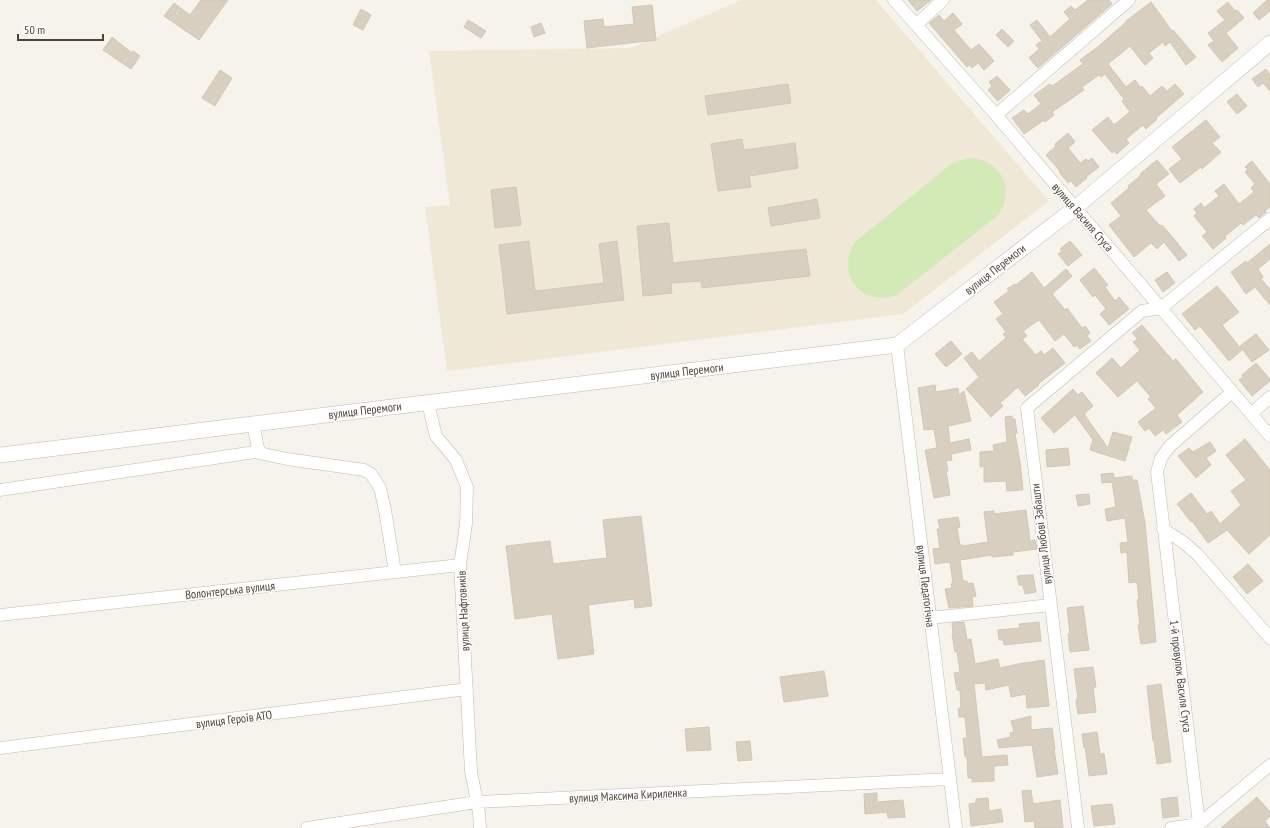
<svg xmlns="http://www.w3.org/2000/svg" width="1270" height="828" viewBox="0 0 1270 828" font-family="'PT Sans Narrow',sans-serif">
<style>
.education{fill:#efe8d6}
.green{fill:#d2eab5}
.building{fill:#d8cfc1;stroke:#d3c7b4}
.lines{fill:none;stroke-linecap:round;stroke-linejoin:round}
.minor-casing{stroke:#c2bbae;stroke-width:13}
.tertiary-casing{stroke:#c2bbae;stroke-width:16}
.minor{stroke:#fff;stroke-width:12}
.tertiary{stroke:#fff;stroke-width:15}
.labels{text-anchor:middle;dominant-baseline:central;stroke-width:3;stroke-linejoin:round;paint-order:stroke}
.street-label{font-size:12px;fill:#4b4439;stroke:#fff}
</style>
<rect width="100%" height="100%" fill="#f6f3ec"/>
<!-- education -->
<path class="education" d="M 741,0 L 876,0 L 1049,201 L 903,314 L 447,371 L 425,207 L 450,205 L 429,51 L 631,48 Z"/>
<!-- green -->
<path class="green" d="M 972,158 C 1002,162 1015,189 998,215 L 897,295 C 861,308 835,273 855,242 L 950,165 L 957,161 Z"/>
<!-- building -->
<path class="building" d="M 201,0 L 228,0 L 199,40 L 164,16 L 174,3 L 190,15 Z
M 908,0 L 931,0 L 917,11 Z
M 1088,0 L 1109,0 L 1112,4 L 1038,68 L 1029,58 L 1039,49 L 1036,45 L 1042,41 L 1030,25 L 1037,20 L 1050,37 L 1070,19 L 1064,12 L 1071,6 L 1075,10 Z
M 1267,0 L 1270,0 L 1270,11 L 1259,20 L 1253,13 Z
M 1151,2 L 1172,31 L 1173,30 L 1196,57 L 1186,65 L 1170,42 L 1165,46 L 1163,42 L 1149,53 L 1153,58 L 1145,65 L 1130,46 L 1108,64 L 1126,87 L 1135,80 L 1141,88 L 1142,86 L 1150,96 L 1162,86 L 1167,91 L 1175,84 L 1184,94 L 1156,118 L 1157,119 L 1146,129 L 1143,125 L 1126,139 L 1129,143 L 1117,154 L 1114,151 L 1112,153 L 1092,130 L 1108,117 L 1114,125 L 1130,112 L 1122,101 L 1124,99 L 1105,74 L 1101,77 L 1099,75 L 1082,87 L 1084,90 L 1052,112 L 1054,115 L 1045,122 L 1044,120 L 1024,134 L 1012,118 L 1024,110 L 1028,114 L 1041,104 L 1034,95 L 1050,84 L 1052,86 L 1083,64 L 1080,60 L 1099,46 L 1126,22 L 1126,21 Z
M 1228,2 L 1235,11 L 1237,10 L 1244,18 L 1226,33 L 1238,48 L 1222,62 L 1208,45 L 1214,41 L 1208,33 L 1225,20 L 1217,11 Z
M 652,5 L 656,40 L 587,48 L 584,21 L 603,19 L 604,27 L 634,24 L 632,7 Z
M 361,9 L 371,15 L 363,30 L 353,25 Z
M 953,13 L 962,24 L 954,30 L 971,50 L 979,44 L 994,61 L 984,70 L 978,63 L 972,68 L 970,65 L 967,67 L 929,23 L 939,15 L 944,21 Z
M 468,20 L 486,31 L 481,38 L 464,27 Z
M 541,23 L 545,33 L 534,37 L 531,27 Z
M 1002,29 L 1014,41 L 1008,47 L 996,35 Z
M 112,37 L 132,53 L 133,51 L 140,56 L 131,69 L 103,50 Z
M 1266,69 L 1270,75 L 1270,91 L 1263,83 L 1258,87 L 1252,79 Z
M 220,70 L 232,78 L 215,106 L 202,98 Z
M 997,76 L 1010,90 L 998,101 L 988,90 L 992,86 L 989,82 Z
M 788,84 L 791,103 L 708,115 L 705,96 Z
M 1237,94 L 1247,106 L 1237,114 L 1227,102 Z
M 1206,120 L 1220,137 L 1212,143 L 1221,152 L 1202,169 L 1201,167 L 1180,183 L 1169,169 L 1182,159 L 1172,147 Z
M 1068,133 L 1075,142 L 1068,148 L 1080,163 L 1086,159 L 1088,161 L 1092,158 L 1099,167 L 1086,177 L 1087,178 L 1076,187 L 1071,181 L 1068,183 L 1059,172 L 1060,171 L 1046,155 L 1056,146 L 1055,144 Z
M 742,139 L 744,150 L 795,143 L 798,168 L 749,176 L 751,187 L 718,191 L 711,144 Z
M 1157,160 L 1169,174 L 1156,184 L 1165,196 L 1146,210 L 1160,226 L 1162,225 L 1174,239 L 1187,255 L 1179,261 L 1164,242 L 1157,249 L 1151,243 L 1134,257 L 1109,225 L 1121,216 L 1111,203 L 1129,188 L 1128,186 L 1141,175 L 1140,174 Z
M 1252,161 L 1270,184 L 1270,207 L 1265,211 L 1266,212 L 1259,218 L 1256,215 L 1243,225 L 1241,223 L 1225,236 L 1226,238 L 1213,249 L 1202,236 L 1207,232 L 1194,216 L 1197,213 L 1194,209 L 1201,203 L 1204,208 L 1219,196 L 1215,191 L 1224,184 L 1239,204 L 1254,192 L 1251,188 L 1255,184 L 1245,172 L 1248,169 L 1245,167 Z
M 516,187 L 521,225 L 495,228 L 491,190 Z
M 817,199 L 820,218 L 771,226 L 768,208 Z
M 669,223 L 673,263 L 806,249 L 810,276 L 702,288 L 701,281 L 671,283 L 672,293 L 643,296 L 637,226 Z
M 529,241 L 535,291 L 604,283 L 599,244 L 617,241 L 624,300 L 507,314 L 499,245 Z
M 1070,241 L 1082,255 L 1068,266 L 1058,254 L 1062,252 L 1060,249 Z
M 1270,244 L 1270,259 L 1258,269 L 1263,277 L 1261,279 L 1270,289 L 1270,305 L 1255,287 L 1246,294 L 1231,272 L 1246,261 L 1247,263 Z
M 1094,268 L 1108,285 L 1105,287 L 1115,301 L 1119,297 L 1129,309 L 1109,325 L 1100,314 L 1106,309 L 1095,295 L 1093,297 L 1080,280 Z
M 1066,269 L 1072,276 L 1052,294 L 1065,310 L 1067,308 L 1082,328 L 1085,326 L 1090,333 L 1087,336 L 1091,341 L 1080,349 L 1077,345 L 1074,347 L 1064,334 L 1055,341 L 1039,320 L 1023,331 L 1027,336 L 1022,339 L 1036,355 L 1041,351 L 1044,355 L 1053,348 L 1065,363 L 1038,384 L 1039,385 L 1025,396 L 1018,387 L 1000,403 L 1003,406 L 991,417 L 966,389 L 979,377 L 964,358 L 972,352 L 979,361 L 1006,338 L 1003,334 L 1006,332 L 996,319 L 1003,314 L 994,302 L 1009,291 L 1007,289 L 1015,284 L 1016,285 L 1032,272 L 1044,288 Z
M 1167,272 L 1175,283 L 1163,292 L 1155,280 Z
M 1217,286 L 1239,312 L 1222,325 L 1242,350 L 1229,361 L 1200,326 L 1195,330 L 1182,314 Z
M 1142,325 L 1173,361 L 1176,359 L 1203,392 L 1177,415 L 1182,422 L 1166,434 L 1163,430 L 1155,436 L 1149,428 L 1145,431 L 1138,422 L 1156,408 L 1148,399 L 1151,397 L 1137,381 L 1118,397 L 1096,373 L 1112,358 L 1121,368 L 1140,350 L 1133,342 L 1138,339 L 1132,333 Z
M 1256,334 L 1269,350 L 1252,362 L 1240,346 Z
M 951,341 L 962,354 L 946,367 L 935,354 Z
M 1256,363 L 1270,379 L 1270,381 L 1252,396 L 1239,380 L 1243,377 L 1242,375 Z
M 935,385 L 936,392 L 958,388 L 959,395 L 964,391 L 971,421 L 948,426 L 950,443 L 969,439 L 971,450 L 951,454 L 952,460 L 946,461 L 948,471 L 946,471 L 950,495 L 934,498 L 925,450 L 937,448 L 934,429 L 924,430 L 918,388 Z
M 1073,389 L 1078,395 L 1082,392 L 1093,406 L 1084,414 L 1108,448 L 1113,432 L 1132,437 L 1125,461 L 1090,450 L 1093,440 L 1075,415 L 1054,433 L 1041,418 Z
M 1012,416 L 1012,419 L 1015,419 L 1017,433 L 1015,433 L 1020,462 L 1023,490 L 1007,491 L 1006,481 L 984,482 L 984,466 L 980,467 L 980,452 L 994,451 L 993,445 L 1007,442 L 1005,417 Z
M 1245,439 L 1270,470 L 1270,535 L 1249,554 L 1227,530 L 1208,543 L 1192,521 L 1191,522 L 1177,504 L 1191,493 L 1207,514 L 1211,511 L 1220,524 L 1241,505 L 1231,491 L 1246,480 L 1226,455 Z
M 1210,442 L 1216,451 L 1206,458 L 1211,465 L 1196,478 L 1178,456 L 1189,448 L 1193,452 Z
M 1068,448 L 1070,465 L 1047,467 L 1046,450 Z
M 1113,473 L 1114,478 L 1132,476 L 1132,480 L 1137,480 L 1145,523 L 1156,642 L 1141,644 L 1138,625 L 1140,625 L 1137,600 L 1139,599 L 1137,582 L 1129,583 L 1127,552 L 1121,553 L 1120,543 L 1128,542 L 1125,518 L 1107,521 L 1105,509 L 1116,507 L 1112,482 L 1102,483 L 1101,474 Z
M 1089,494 L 1090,504 L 1078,506 L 1076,495 Z
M 1026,510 L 1030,541 L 1035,540 L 1037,549 L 1013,552 L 1013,555 L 992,557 L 992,555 L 960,560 L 963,581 L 967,581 L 968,584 L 973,583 L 976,596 L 972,597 L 973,606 L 949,608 L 945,589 L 952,588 L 951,584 L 953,583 L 950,562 L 935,564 L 933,549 L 940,548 L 937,529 L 940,529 L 938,520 L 958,517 L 960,527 L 957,528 L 960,545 L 963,545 L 963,546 L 988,542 L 984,512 L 994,511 L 994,514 Z
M 641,516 L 652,606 L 635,608 L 634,599 L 588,605 L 594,654 L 558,659 L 552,614 L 515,619 L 506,546 L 550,541 L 553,564 L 607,558 L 603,520 Z
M 1248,564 L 1263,581 L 1247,594 L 1233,577 Z
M 1028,575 L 1033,575 L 1036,592 L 1025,594 L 1023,585 L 1019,585 L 1017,576 Z
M 1083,606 L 1089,650 L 1070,652 L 1068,634 L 1070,634 L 1067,608 Z
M 964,622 L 967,640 L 971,639 L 975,664 L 998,659 L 1000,668 L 1018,664 L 1044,660 L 1049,706 L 1027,708 L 1026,694 L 1011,697 L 1009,686 L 1008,685 L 986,690 L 985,683 L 974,684 L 982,757 L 1007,755 L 1008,765 L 994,766 L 994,781 L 972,782 L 972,778 L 968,778 L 967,757 L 965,757 L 963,738 L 967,738 L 965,717 L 959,717 L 958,708 L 961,708 L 960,690 L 957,690 L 954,673 L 960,672 L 957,652 L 955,652 L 952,634 L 953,634 L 952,623 Z
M 1039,622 L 1041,641 L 1004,645 L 1003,640 L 999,640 L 998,630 L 1020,628 L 1019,624 Z
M 1093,667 L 1096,687 L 1093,687 L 1096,712 L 1078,714 L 1076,699 L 1078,699 L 1074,669 Z
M 824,671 L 828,696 L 784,702 L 780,677 Z
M 1161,684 L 1171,762 L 1157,764 L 1154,741 L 1153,741 L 1147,686 Z
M 1031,716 L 1031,730 L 1052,728 L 1055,749 L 1054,749 L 1058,774 L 1037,777 L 1032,745 L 999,748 L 997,740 L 1011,737 L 1010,733 L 1014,732 L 1011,721 Z
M 709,727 L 711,750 L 687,751 L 685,729 Z
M 1097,732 L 1100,754 L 1104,753 L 1107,774 L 1089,776 L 1085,747 L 1084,748 L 1082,734 Z
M 750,741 L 752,760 L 738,761 L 736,742 Z
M 1031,790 L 1033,804 L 1060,800 L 1063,828 L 1035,828 L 1034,821 L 1025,822 L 1022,791 Z
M 877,793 L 877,802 L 903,800 L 905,817 L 888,818 L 887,812 L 865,814 L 864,794 Z
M 1177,797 L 1179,816 L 1163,818 L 1161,799 Z
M 1257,797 L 1270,812 L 1270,816 L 1265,821 L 1270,828 L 1221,828 Z
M 988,798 L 989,811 L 1001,809 L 1003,822 L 971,826 L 969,804 L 976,803 L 976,799 Z
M 1112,804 L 1115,824 L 1094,826 L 1091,806 Z"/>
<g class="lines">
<!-- minor casing -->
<g class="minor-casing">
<path id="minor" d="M 894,0 L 996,115 L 1270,436
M 917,24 L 943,0
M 996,115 L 1129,0
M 897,345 L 956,828
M 428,403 L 436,436 L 456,460 L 467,487 L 466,524 L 460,565 L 471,771 L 479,813 L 480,828
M 1251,414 L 1270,397
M 255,452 L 287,459 L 364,470 L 371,474 L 380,488 L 385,510 L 395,572
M 0,490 L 255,452 L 258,448 L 253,424
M 1163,529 L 1183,542 L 1197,554 L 1270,638
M 0,615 L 460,565
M 930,618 L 1050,605
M 0,748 L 467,689
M 1199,824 L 1157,472 L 1161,458 L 1170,446 L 1232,392
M 307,828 L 477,802 L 950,779
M 1078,828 L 1027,408 L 1142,311 L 1161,308 L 1270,219
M 1171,828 L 1199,824 L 1270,765"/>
</g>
<!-- tertiary casing -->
<g class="tertiary-casing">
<path id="tertiary" d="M 0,455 L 897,345 L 1075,208 L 1270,43"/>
</g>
<!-- minor -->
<use href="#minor" class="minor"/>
<!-- tertiary -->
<use href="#tertiary" class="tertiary"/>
</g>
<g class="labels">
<!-- street labels -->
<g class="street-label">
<text transform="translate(1083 217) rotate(49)">вулиця Василя Стуса</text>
<text transform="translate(995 269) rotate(-38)">вулиця Перемоги</text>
<text transform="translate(687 371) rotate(-7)">вулиця Перемоги</text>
<text transform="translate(365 410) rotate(-7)">вулиця Перемоги</text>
<text transform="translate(1041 534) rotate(-97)">вулиця Любові Забашти</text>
<text transform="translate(926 586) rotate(83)">вулиця Педагогічна</text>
<text transform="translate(230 590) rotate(-6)">Волонтерська вулиця</text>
<text transform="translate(463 611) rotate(-93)">вулиця Нафтовиків</text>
<text transform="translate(1181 676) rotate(83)">1-й провулок Василя Стуса</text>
<text transform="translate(234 719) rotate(-7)">вулиця Героїв АТО</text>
<text transform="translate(628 795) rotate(-3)">вулиця Максима Кириленка</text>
</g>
</g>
<!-- scale -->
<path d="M18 34v6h85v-6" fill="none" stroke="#4b4439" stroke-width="2"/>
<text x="24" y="34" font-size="12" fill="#4b4439" stroke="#ffffff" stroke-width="3" paint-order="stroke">50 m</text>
</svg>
